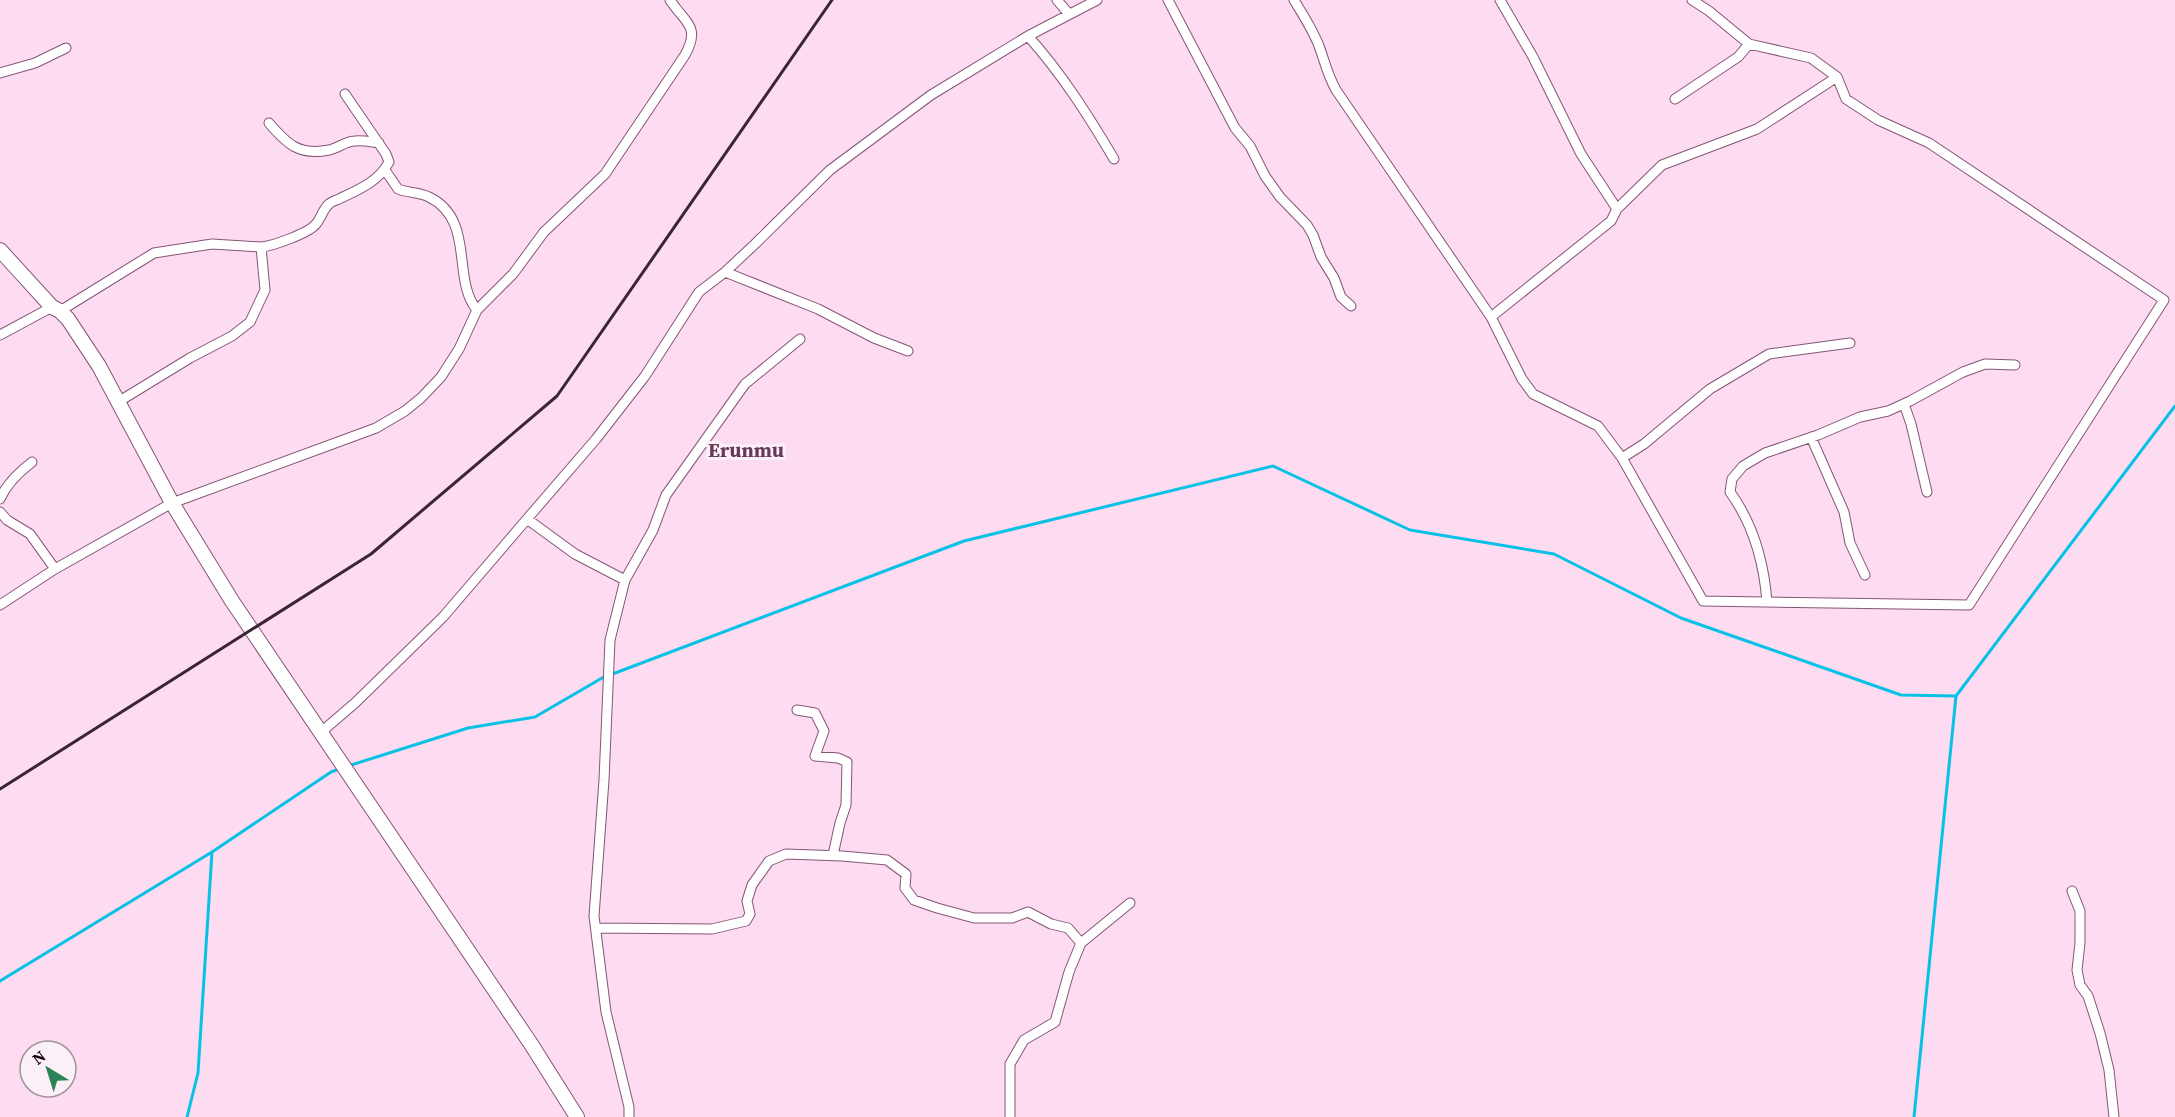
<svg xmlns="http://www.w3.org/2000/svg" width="2175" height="1117" viewBox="0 0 2175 1117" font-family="'Source Serif 4',serif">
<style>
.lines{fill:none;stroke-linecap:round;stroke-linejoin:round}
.stream{stroke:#08c2e6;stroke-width:3}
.street-casing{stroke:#855577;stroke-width:11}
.secondary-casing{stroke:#855577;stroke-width:16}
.street{stroke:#fff;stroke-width:9}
.secondary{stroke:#fff;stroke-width:14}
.rail{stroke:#392633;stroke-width:3}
.labels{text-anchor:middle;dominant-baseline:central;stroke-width:6;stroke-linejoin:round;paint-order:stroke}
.quarter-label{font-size:20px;font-weight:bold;fill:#663859;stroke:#fbf0f7}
</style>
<rect width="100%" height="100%" fill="#fddbf1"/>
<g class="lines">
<!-- stream -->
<path class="stream" d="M 348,766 L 468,728 L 535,717 L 602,678 L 964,541 L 1273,466 L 1410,530 L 1554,554 L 1681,618 L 1901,695 L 1956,696
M 0,981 L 212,852 L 331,772 L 339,769
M 187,1117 L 198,1073 L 212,852
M 1914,1117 L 1956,696 L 2175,406"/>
<!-- street casing -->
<g class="street-casing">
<path id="street" d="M 1057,0 L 1069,14
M 1168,0 L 1235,128 L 1250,146 L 1265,176 L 1280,197 L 1307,225 L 1313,235 L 1321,257 L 1334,278 L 1341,297 L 1351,306
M 1294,0 C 1303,15 1313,30 1319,46 C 1325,62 1327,74 1336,90 L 1491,317 L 1522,379 L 1533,394 L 1598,426 L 1622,458 L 1703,601 L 1969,605 L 2164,300 L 1929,143 L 1878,120 L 1846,99 L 1837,77 L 1811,58 L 1749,44 L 1709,11 L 1692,0
M 1500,0 L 1533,57 L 1581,154 L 1617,209
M 1028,36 C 1062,74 1088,115 1114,159
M 0,73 L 35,63 L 66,48
M 1675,99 L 1738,57 L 1749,44
M 269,123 C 287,144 299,156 329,150 C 338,148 346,141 355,141 C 363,140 371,142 379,143
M 385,170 L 398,189 C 408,193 419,192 429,197 C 476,220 451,279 477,310
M 725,272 L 818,309 L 874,338 L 908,351
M 60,311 L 154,253 L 212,244 L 261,247
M 1491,317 L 1611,221 L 1617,209 L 1662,165 L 1757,129 L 1837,77
M 0,335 L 52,307
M 118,402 L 190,358 L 232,336 L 250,322 L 265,290 L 261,247 C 273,246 309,233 316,224 C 321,218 323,209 329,204 C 332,201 338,200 341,198 C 360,189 379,181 389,162 L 386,154 L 345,94
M 1904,404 L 1911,424 L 1927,492
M 1811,437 L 1844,512 L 1850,543 L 1865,575
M 1622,458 L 1644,444 L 1710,389 L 1769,354 L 1850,343
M 0,499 C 7,483 19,472 32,462
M 0,512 L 7,520 L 30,534 L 55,569
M 527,519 L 575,554 L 625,580
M 1767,602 C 1764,563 1754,525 1730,492 L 1732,479 L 1743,466 L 1765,453 L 1818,435 L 1860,417 L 1888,411 L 1910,401 L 1963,372 L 1985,364 L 2015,365
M 0,605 L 55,569 L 172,503 L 376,428 L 405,411 L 421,398 L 441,377 L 459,349 L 477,310 L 513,274 L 544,232 L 605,174 L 685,55 C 701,26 685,23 670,0
M 797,710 L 815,713 L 824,731 L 815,756 L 838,758 L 847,762 L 846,805 L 840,823 L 833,855
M 320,733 L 355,703 L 443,617 L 527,519 L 596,439 L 645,376 L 699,292 L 725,272 L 755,244 L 830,170 L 931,95 L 1028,36 L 1097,0
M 2072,891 L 2080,911 L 2080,943 L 2077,970 L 2080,985 L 2088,996 L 2100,1033 L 2109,1070 L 2114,1117
M 596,928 L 712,929 L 746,921 L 750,914 L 747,901 L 752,885 L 769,861 L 786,854 L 842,856 L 887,860 L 906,874 L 905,888 L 914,900 L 937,908 L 974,918 L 1012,918 L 1028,912 L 1051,924 L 1068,928 L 1081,943 L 1069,972 L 1055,1022 L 1024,1040 L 1010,1064 L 1010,1117
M 1081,943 L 1130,903
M 629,1117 L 629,1107 L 606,1012 L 594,916 L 604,780 L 610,640 L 625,580 L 653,530 L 666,495 L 745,384 L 800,339"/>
</g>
<!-- secondary casing -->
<g class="secondary-casing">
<path id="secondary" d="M 0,250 L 52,307 L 60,311 L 68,319 L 99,366 L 172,503 L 232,601 L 531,1044 L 577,1117"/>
</g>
<!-- street -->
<use href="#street" class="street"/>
<!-- secondary -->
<use href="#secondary" class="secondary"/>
<!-- rail -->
<path class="rail" d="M 0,789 L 371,554 L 557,396 L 832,0"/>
</g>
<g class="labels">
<!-- quarter labels -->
<g class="quarter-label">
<text x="746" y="450">Erunmu</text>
</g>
</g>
<!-- north arrow -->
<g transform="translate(48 1069) rotate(322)"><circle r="28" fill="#fbf0f7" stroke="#9f929b" stroke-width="1.5"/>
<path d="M0-4.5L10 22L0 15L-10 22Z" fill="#2a8357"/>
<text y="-9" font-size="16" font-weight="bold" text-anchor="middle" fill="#160511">N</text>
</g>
</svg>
